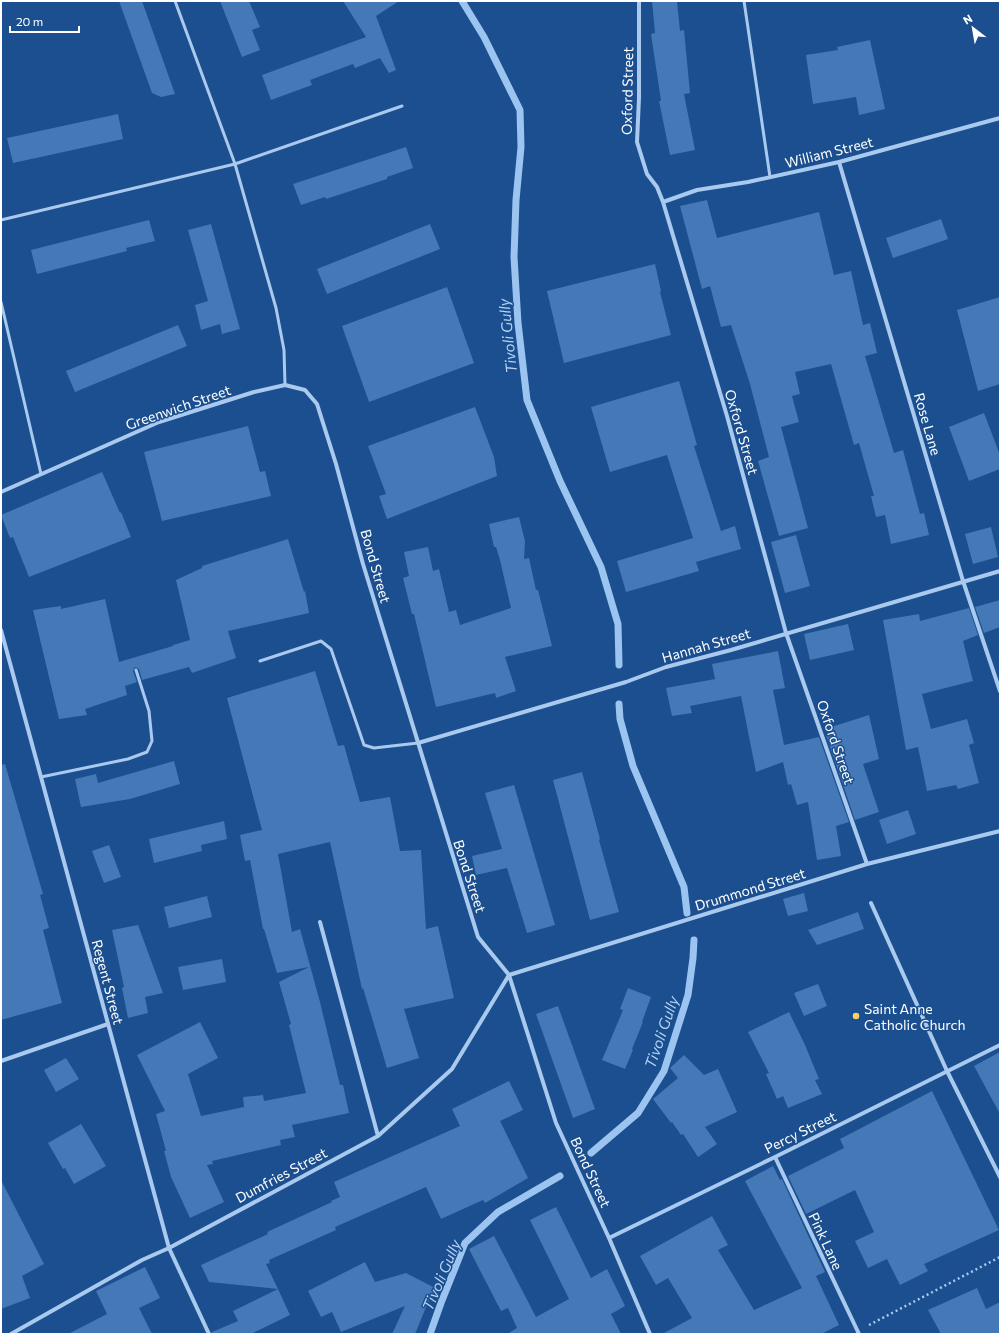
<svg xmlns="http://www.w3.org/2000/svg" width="1001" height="1335" viewBox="0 0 1001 1335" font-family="Commissioner,sans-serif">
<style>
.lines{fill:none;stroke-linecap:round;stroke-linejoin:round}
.stream{stroke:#9cc4f0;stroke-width:7}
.building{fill:#4478b7}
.path{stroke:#a9c9ee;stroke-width:2.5;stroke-dasharray:2 3;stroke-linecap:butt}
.service{stroke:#a9c9ee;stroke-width:3}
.minor{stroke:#a9c9ee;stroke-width:4}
.poi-dot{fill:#ffd166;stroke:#1b4f8f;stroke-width:1.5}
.labels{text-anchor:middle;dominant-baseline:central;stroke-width:3;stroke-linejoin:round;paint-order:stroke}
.street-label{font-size:14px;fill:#fff;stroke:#1b4f8f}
.poi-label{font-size:14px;fill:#fff;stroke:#1b4f8f;text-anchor:start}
.water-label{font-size:15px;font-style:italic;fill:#b5d3f5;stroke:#1b4f8f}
</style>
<rect width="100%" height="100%" fill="#1b4f8f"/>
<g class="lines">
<!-- stream -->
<path class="stream" d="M 462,1 L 484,37 L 520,110 L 521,147 L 516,200 L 514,257 L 518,323 L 527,400 L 560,481 L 601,567 L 618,624 L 619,665
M 619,704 L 620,719 L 633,766 L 684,887 L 687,913
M 591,1153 L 638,1113 L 664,1071 L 688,995 L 693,958 L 694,940
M 430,1334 L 441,1303 L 465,1243 L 498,1212 L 560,1176"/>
</g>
<!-- building -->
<path class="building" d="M 119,1 L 142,1 L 175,94 L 161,97 L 152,93 Z
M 220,1 L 249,1 L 260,27 L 252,30 L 260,50 L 242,57 Z
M 343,1 L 399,1 L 376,16 L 396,70 L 389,73 L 380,58 L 355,68 L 353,64 L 310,80 L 312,85 L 271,100 L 262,75 L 366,37 Z
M 652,1 L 677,1 L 680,31 L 684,30 L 690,93 L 684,94 L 695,150 L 670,155 L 659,101 L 661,101 L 651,34 L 655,33 Z
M 870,40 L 885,109 L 859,115 L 856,97 L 813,104 L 806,55 L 838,50 L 837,47 Z
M 118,114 L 123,139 L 13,163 L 7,138 Z
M 406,147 L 413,168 L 387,177 L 387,179 L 326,199 L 325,197 L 301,205 L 293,184 Z
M 707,200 L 717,238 L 819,212 L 834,275 L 851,271 L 863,325 L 870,323 L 877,353 L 865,356 L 894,453 L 903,450 L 920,514 L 924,513 L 929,535 L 891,544 L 885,515 L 876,517 L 871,496 L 874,496 L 859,443 L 854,445 L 831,364 L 795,372 L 800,394 L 792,396 L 799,422 L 781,427 L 808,528 L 779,536 L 758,461 L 769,457 L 750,384 L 731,325 L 721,327 L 710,286 L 702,289 L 680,206 Z
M 941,219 L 948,239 L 893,258 L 886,238 Z
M 149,220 L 155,241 L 126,248 L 127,251 L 37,274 L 31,250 Z
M 211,224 L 240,329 L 222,334 L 220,324 L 201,330 L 195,305 L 208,301 L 188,230 Z
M 430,224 L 440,249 L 327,294 L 317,269 Z
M 655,264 L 661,291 L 660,292 L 671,335 L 564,363 L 547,291 Z
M 447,287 L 474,363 L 369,402 L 342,326 Z
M 1000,297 L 1000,384 L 978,391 L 957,310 Z
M 178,325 L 187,346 L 75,392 L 66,371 Z
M 679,381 L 697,445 L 694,446 L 721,531 L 735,526 L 741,549 L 696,562 L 699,571 L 626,592 L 617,561 L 693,538 L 667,455 L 610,472 L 591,407 Z
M 475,407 L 494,457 L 497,476 L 387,519 L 379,496 L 386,494 L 368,446 Z
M 984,413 L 1000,455 L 1000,469 L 969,481 L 949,427 Z
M 248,426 L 260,472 L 265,471 L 271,496 L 162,521 L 144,452 Z
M 102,472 L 120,513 L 121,512 L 131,537 L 29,577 L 13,537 L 10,538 L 1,515 Z
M 519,517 L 525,541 L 524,559 L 529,558 L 536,590 L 538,590 L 552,646 L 505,657 L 516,691 L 496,698 L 495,693 L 436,707 L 414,614 L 412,614 L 403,578 L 409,576 L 404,552 L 428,547 L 433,571 L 439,569 L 449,612 L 456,610 L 460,625 L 511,608 L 500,560 L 496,547 L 494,547 L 489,524 Z
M 991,527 L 998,557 L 973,564 L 965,534 Z
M 796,535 L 810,586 L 785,593 L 771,542 Z
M 288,539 L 304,592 L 305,591 L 309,613 L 228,631 L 236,658 L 192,673 L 189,667 L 142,680 L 139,669 L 135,667 L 133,671 L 137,682 L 125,686 L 127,695 L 85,709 L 87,715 L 59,719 L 33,610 L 61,606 L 61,609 L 105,599 L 119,662 L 173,646 L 173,645 L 190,640 L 176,580 L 202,568 L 202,566 Z
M 1000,600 L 1000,627 L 984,633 L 975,607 Z
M 969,608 L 978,635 L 963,641 L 973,681 L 922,694 L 931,729 L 967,719 L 974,743 L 969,745 L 979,783 L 958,789 L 956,785 L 927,791 L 918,747 L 906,750 L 883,620 L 919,614 L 920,621 Z
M 848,624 L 854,650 L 810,660 L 804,634 Z
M 778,651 L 785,688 L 773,690 L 784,745 L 819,737 L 849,822 L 836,826 L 841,856 L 817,860 L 808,802 L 797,805 L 791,784 L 788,785 L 783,762 L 756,772 L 741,696 L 690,706 L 692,713 L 672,716 L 666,688 L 715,679 L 712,664 Z
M 315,671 L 338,746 L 344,745 L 360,802 L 390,797 L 400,851 L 421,850 L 426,929 L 438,926 L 454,998 L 404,1009 L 419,1058 L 387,1068 L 363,988 L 362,989 L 330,842 L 278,854 L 292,932 L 300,929 L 320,1002 L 340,1085 L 343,1085 L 349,1113 L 292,1125 L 295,1137 L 280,1140 L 281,1145 L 212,1161 L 213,1164 L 207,1165 L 224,1202 L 190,1218 L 171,1177 L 164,1151 L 166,1151 L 156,1114 L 165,1111 L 137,1055 L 200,1022 L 218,1058 L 188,1074 L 201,1116 L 244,1107 L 243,1097 L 263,1095 L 264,1101 L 306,1093 L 289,1025 L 291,1024 L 279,982 L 309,967 L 277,973 L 264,929 L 263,929 L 250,860 L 245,861 L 240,835 L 262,830 L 227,698 Z
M 869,715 L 879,759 L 863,764 L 879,812 L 855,820 L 826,735 L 829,734 L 828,728 Z
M 174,761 L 180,784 L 130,799 L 81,807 L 75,779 L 96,774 L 98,783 Z
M 5,764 L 43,894 L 40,895 L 49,928 L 43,930 L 62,1003 L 1,1020 L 1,765 Z
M 582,772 L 600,839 L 599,840 L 619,912 L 590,920 L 553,780 Z
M 514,785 L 555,925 L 527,933 L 507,868 L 476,875 L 472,856 L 502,849 L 485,793 Z
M 908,810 L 916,834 L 887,844 L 879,820 Z
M 224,821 L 227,839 L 201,845 L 202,851 L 154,863 L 149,839 Z
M 109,845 L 121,877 L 104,883 L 92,851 Z
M 804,893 L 808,911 L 788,916 L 783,899 Z
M 207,896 L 212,917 L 169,928 L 164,907 Z
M 858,912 L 864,929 L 817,945 L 808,930 Z
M 138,925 L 163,993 L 145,997 L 148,1013 L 128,1018 L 122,988 L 124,987 L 112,930 Z
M 222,959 L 226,982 L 183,990 L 178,967 Z
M 818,984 L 827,1006 L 804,1016 L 794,993 Z
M 628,988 L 651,997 L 642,1022 L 643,1022 L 632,1049 L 633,1050 L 625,1069 L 602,1060 L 623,1010 L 620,1009 Z
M 558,1006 L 595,1109 L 573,1118 L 536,1014 Z
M 789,1012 L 805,1045 L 819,1079 L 815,1080 L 822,1094 L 788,1108 L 783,1096 L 777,1099 L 766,1074 L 769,1073 L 748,1032 Z
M 1000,1052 L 1000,1114 L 974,1066 Z
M 684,1055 L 704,1075 L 718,1069 L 737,1112 L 705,1127 L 717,1144 L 698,1157 L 683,1134 L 681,1135 L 672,1122 L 671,1123 L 653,1099 L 678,1078 L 670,1068 Z
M 66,1058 L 79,1079 L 56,1092 L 44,1070 Z
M 509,1081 L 523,1110 L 500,1121 L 528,1178 L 485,1203 L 483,1200 L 441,1219 L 426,1187 L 335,1227 L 336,1230 L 269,1260 L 270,1263 L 266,1264 L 278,1289 L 209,1282 L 201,1265 L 268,1234 L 267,1232 L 332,1202 L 331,1201 L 340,1197 L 334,1182 L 460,1126 L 452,1109 Z
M 932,1091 L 999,1230 L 924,1264 L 928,1271 L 900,1285 L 887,1259 L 868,1268 L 855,1241 L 874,1232 L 855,1190 L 806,1214 L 788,1176 L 844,1148 L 840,1139 Z
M 81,1124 L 106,1166 L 74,1184 L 65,1168 L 63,1169 L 48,1143 Z
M 773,1166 L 780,1180 L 782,1179 L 825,1272 L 816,1276 L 839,1325 L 821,1334 L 662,1334 L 692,1318 L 668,1278 L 656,1285 L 640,1256 L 712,1216 L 728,1245 L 718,1250 L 754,1310 L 802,1288 L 745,1181 Z
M 1,1180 L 44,1264 L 22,1276 L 30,1298 L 1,1309 Z
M 556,1207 L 591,1278 L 607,1269 L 625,1306 L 611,1314 L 621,1334 L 507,1334 L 517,1328 L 508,1308 L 501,1311 L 469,1249 L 494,1236 L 536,1317 L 569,1299 L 530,1220 Z
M 365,1262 L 375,1282 L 406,1273 L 441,1291 L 431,1295 L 415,1334 L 392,1334 L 405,1306 L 341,1332 L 332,1312 L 321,1317 L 308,1291 Z
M 145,1267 L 160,1298 L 139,1308 L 152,1334 L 68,1334 L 107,1314 L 96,1291 Z
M 977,1288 L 986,1309 L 1000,1302 L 1000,1334 L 941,1334 L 928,1310 Z
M 278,1289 L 290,1315 L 251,1334 L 212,1334 L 212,1332 L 238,1321 L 233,1311 Z"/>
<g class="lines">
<!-- path -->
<path class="path" d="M 869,1325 L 1000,1257"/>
<!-- service -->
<path class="service" d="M 175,1 L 235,164 L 276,308 L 284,350 L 285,385
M 744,1 L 770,177
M 1,220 L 235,164 L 402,106
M 1,302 L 41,474
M 260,661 L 321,641 L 331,649 L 364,745 L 374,748 L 418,743
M 41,777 L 128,759 L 147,752 L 152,741 L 149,711 L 136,670"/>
<!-- minor -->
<path class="minor" d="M 639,1 L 639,98 L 637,142 L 647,174 L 657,187 L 663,202 L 727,416 L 786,633 L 867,864
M 839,162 L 963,581 L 1000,691
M 663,202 L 697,190 L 748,182 L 839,162 L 1000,118
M 1,492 L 159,422 L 254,392 L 285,385 L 305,390 L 317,404 L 336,464 L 363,564 L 478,937 L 509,975 L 556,1123 L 609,1238 L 650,1334
M 1,630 L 169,1248 L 209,1334
M 418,743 L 626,682 L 666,667 L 731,650 L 1000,571
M 871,903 L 947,1071 L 1000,1177
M 320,922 L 378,1136
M 1,1061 L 108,1024
M 775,1157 L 859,1334
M 609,1238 L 775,1157 L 1000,1045
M 11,1334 L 142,1260 L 169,1248 L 378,1136 L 452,1069 L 509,975 L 867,864 L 1000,831"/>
</g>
<!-- markers -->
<circle class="poi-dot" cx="856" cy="1016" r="4"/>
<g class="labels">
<!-- street labels -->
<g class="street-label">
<text transform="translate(627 91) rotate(-89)">Oxford Street</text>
<text transform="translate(829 152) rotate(-14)">William Street</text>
<text transform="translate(178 407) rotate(-19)">Greenwich Street</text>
<text transform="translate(928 424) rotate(74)">Rose Lane</text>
<text transform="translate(742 432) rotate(74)">Oxford Street</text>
<text transform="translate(376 566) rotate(74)">Bond Street</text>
<text transform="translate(706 645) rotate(-16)">Hannah Street</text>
<text transform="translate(836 742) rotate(71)">Oxford Street</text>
<text transform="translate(470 876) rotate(72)">Bond Street</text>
<text transform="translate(750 889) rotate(-17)">Drummond Street</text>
<text transform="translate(108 982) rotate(75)">Regent Street</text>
<text transform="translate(800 1132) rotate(-26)">Percy Street</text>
<text transform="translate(591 1172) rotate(65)">Bond Street</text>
<text transform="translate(281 1175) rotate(-28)">Dumfries Street</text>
<text transform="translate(826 1241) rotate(65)">Pink Lane</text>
</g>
<!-- poi labels -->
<g class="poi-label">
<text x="864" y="1008">Saint Anne<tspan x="864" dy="16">Catholic Church</tspan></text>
</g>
<!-- water labels -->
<g class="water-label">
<text transform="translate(507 336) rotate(-96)">Tivoli Gully</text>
<text transform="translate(661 1032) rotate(-71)">Tivoli Gully</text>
<text transform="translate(441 1275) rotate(-67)">Tivoli Gully</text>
</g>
</g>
<!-- border -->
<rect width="1001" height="1335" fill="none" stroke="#ffffff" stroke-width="4"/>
<!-- north arrow -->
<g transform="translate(973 28) rotate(329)" stroke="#1b4f8f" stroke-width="3" paint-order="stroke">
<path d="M0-3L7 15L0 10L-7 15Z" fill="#ffffff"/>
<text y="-6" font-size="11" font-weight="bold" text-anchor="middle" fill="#ffffff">N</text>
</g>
<!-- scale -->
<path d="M10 26v6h69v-6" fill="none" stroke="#ffffff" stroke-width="2"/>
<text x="16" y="26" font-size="12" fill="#ffffff" stroke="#1b4f8f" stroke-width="3" paint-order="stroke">20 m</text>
</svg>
